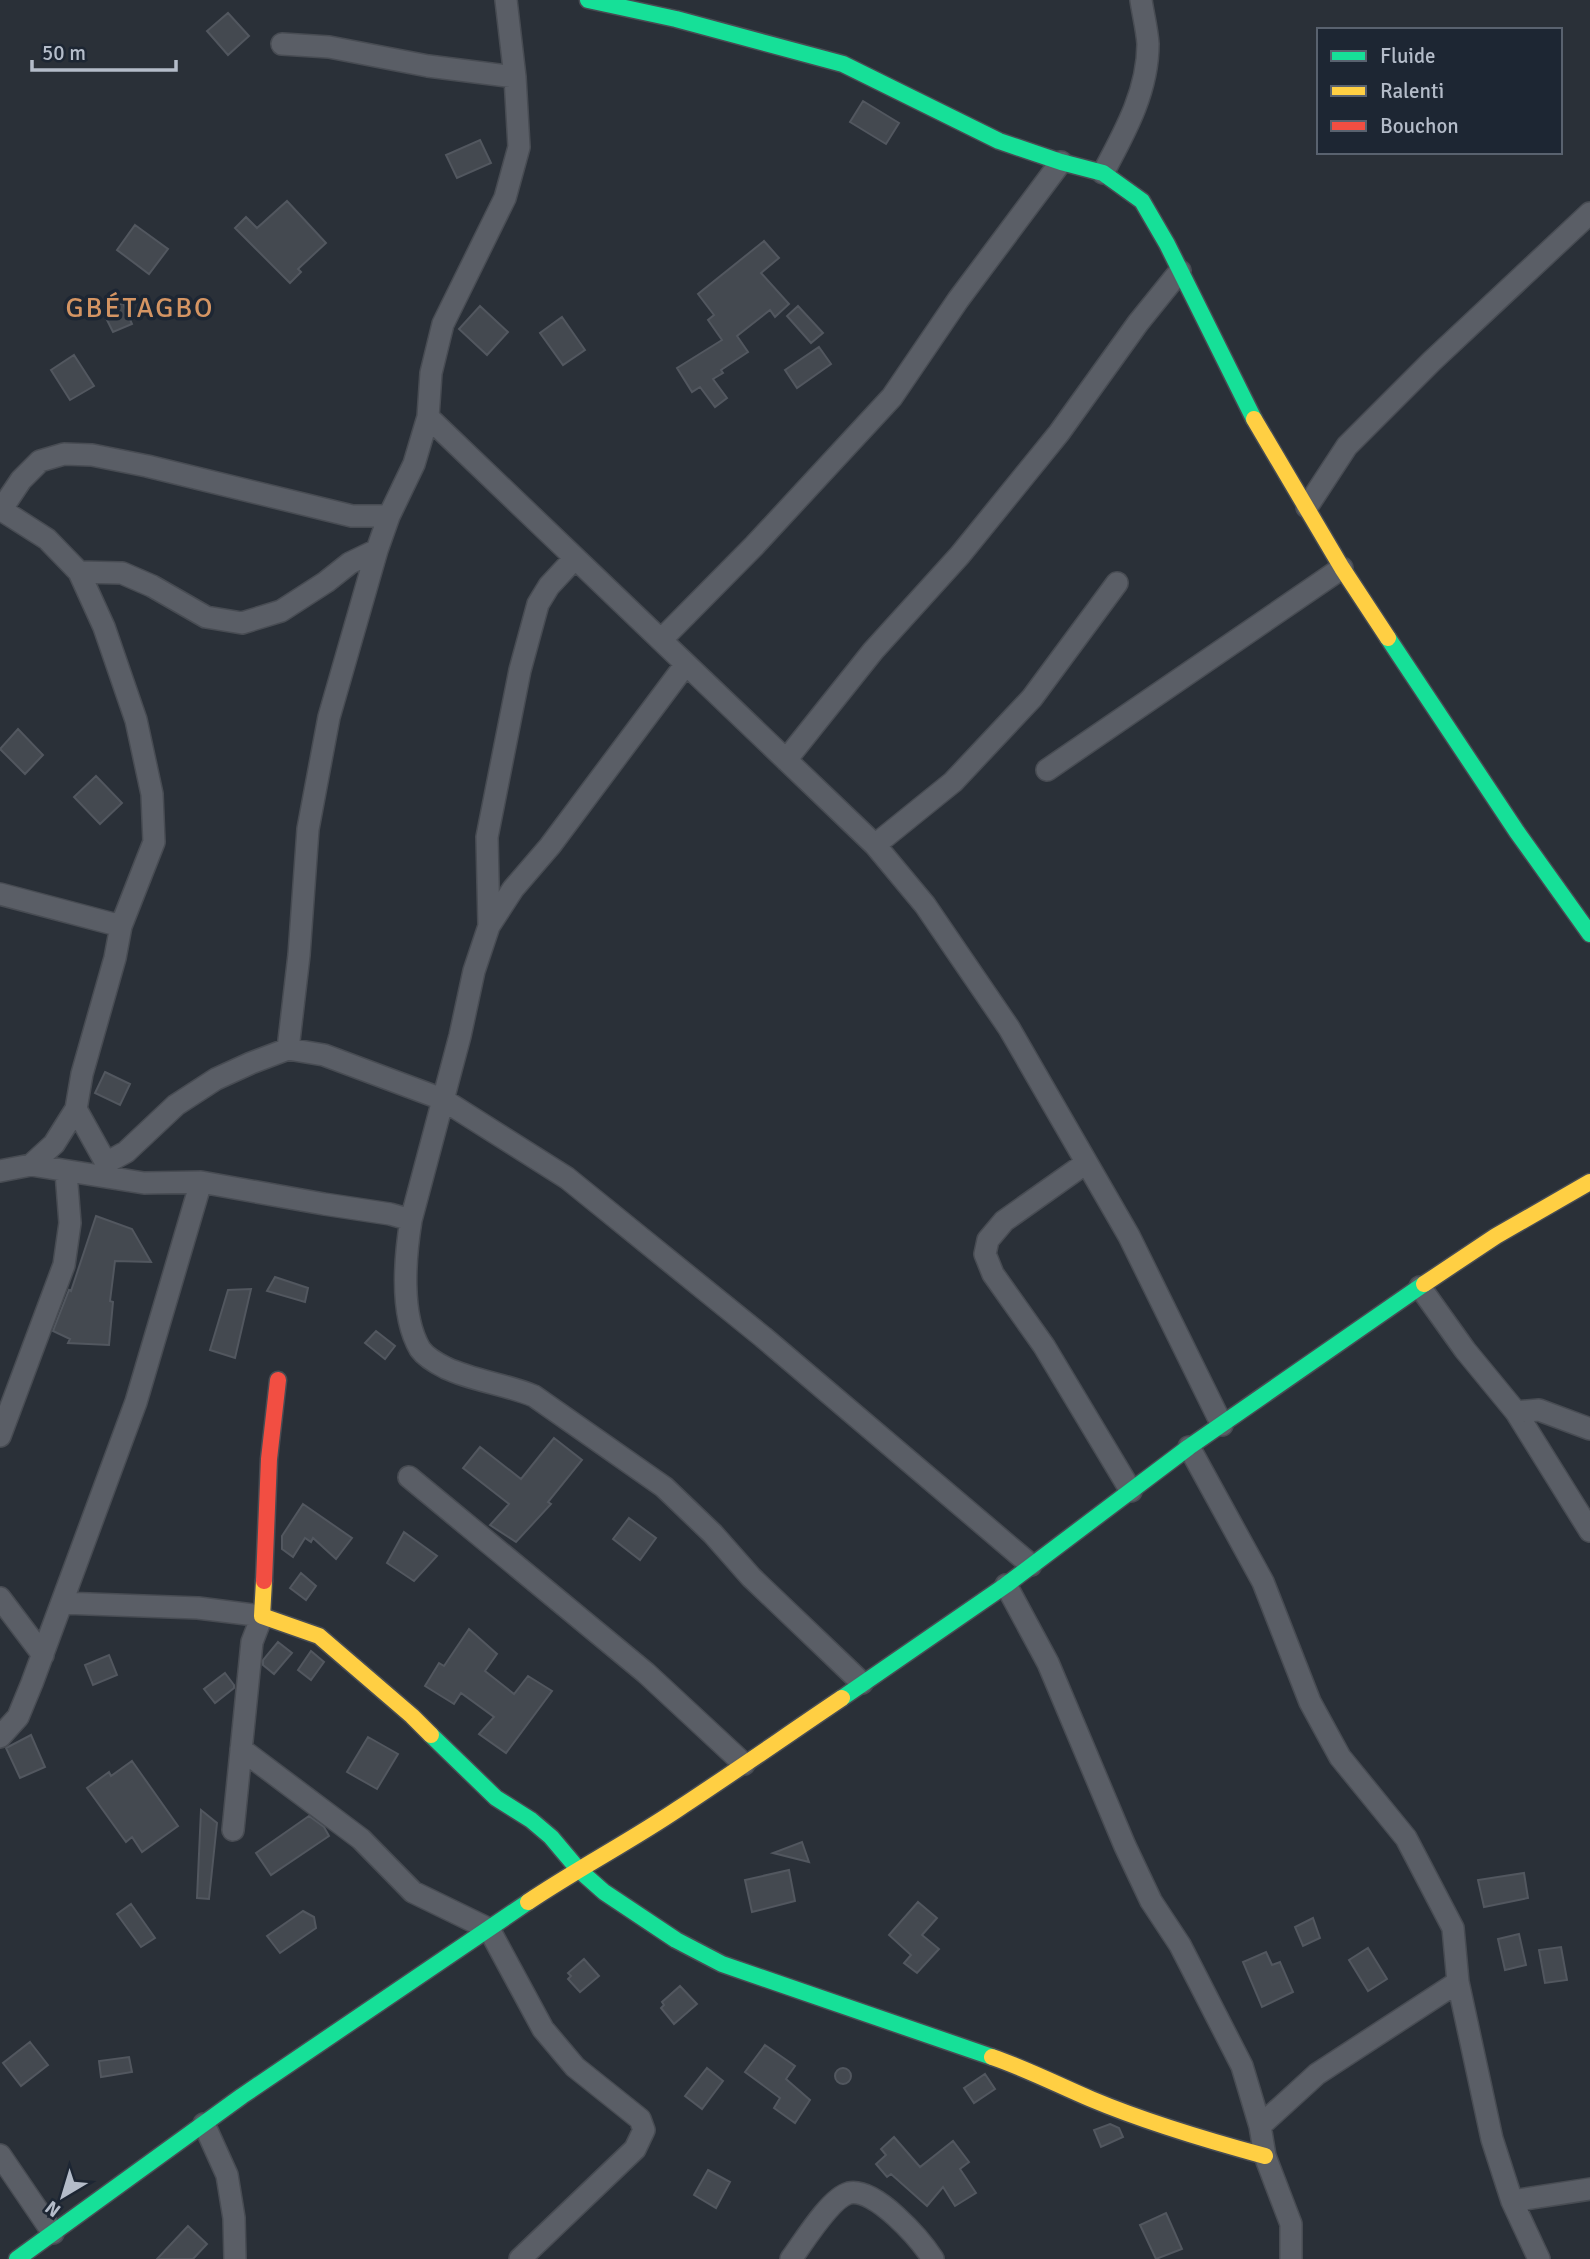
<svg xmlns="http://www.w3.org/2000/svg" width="1590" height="2259" viewBox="0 0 1590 2259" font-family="Signika,sans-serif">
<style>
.building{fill:#444950;stroke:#52575f;stroke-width:2}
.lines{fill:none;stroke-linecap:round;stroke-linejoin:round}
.street-casing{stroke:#484c53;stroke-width:24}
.fast-casing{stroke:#484c53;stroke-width:19}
.slow-casing{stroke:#484c53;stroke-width:19}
.jam-casing{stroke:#484c53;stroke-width:19}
.street{stroke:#5a5e66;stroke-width:21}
.fast{stroke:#16e098;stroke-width:16}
.slow{stroke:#ffcf43;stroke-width:16}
.jam{stroke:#f24e42;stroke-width:16}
.labels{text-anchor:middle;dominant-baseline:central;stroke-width:7;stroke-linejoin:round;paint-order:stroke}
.quarter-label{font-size:28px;letter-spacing:2px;fill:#d59563;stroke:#1d2633}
</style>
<rect width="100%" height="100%" fill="#2a3038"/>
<!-- building -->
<path class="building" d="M 228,13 L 249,36 L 228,55 L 207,31 Z
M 863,101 L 899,123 L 886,144 L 850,122 Z
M 480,140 L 491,163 L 457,178 L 446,155 Z
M 287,201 L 326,243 L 298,269 L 301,272 L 290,283 L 235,228 L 246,217 L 257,228 Z
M 135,225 L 168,249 L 149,274 L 117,250 Z
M 764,241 L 779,258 L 761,273 L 789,304 L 775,317 L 770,310 L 737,336 L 748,352 L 721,370 L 723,373 L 713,379 L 727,398 L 715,407 L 700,387 L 692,392 L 677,368 L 722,340 L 708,320 L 714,315 L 698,294 Z
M 123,303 L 132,324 L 113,332 L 103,312 Z
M 480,306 L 508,332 L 487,355 L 459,329 Z
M 798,306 L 823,333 L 811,343 L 787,316 Z
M 562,317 L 585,350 L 563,365 L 540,333 Z
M 819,347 L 831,364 L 797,388 L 785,370 Z
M 74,355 L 94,386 L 70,400 L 51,370 Z
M 18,729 L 43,755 L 25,774 L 0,749 Z
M 96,776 L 122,803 L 100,824 L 74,797 Z
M 105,1072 L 130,1084 L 120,1105 L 95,1093 Z
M 96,1216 L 132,1229 L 151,1262 L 115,1261 L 110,1301 L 113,1302 L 109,1345 L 68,1343 L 70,1339 L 53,1331 L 69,1290 L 71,1291 Z
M 275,1277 L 308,1288 L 305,1302 L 267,1291 Z
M 251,1289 L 235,1358 L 210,1350 L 228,1290 Z
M 376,1331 L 395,1346 L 385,1359 L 365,1343 Z
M 554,1438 L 582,1460 L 548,1502 L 551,1504 L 516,1542 L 490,1525 L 509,1504 L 463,1468 L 480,1447 L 521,1479 Z
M 303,1504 L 352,1538 L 336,1559 L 313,1538 L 311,1542 L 305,1538 L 293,1557 L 282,1549 L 282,1536 Z
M 629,1518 L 656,1538 L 640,1560 L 613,1539 Z
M 404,1532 L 437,1556 L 414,1581 L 387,1563 Z
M 301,1573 L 316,1586 L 306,1600 L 290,1588 Z
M 469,1629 L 497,1654 L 485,1671 L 514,1694 L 528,1676 L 552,1691 L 506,1753 L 479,1734 L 494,1717 L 461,1693 L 454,1704 L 425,1686 L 439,1663 L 444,1666 Z
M 278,1642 L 292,1653 L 274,1674 L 263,1665 L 263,1660 Z
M 311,1651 L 324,1662 L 311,1680 L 298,1670 Z
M 109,1655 L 117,1675 L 93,1685 L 85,1665 Z
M 225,1673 L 234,1685 L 234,1688 L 215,1703 L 204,1689 Z
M 31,1735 L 45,1767 L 20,1778 L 6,1748 Z
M 368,1737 L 398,1754 L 377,1789 L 347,1772 Z
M 132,1761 L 178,1826 L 142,1852 L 132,1837 L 126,1842 L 87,1788 L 109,1772 L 111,1776 Z
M 201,1810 L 217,1823 L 209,1899 L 197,1898 Z
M 309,1816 L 324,1827 L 329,1836 L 271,1875 L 256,1853 Z
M 802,1842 L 809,1862 L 773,1853 Z
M 789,1870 L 795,1901 L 752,1912 L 745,1880 Z
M 1524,1873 L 1528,1898 L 1484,1907 L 1478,1880 Z
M 918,1902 L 937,1918 L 922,1935 L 939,1949 L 917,1973 L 904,1963 L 911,1955 L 889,1935 Z
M 131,1904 L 155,1938 L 141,1947 L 117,1914 Z
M 303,1911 L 314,1917 L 316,1928 L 280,1953 L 267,1936 Z
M 1313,1918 L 1320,1938 L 1303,1946 L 1295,1927 Z
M 1519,1934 L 1526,1965 L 1505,1970 L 1498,1939 Z
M 1561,1947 L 1567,1980 L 1545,1983 L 1539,1950 Z
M 1368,1948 L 1387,1979 L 1368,1991 L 1349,1960 Z
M 1266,1952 L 1272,1965 L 1280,1962 L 1293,1992 L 1262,2007 L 1243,1962 Z
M 584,1959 L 599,1976 L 580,1992 L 568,1979 L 571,1976 L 568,1973 Z
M 680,1986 L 697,2004 L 674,2024 L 661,2008 L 664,2005 L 662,2002 Z
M 30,2042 L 48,2065 L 21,2086 L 3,2063 Z
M 765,2045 L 795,2066 L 786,2079 L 810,2100 L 795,2123 L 774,2108 L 780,2098 L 745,2072 Z
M 129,2057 L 132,2072 L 101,2077 L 99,2061 Z
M835 2076a8 8 0 1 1 16 0a8 8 0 1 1-16 0Z
M 707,2068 L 723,2081 L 702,2109 L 685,2096 Z
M 985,2074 L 995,2089 L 974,2103 L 964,2088 Z
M 1110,2124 L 1119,2128 L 1123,2137 L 1101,2147 L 1094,2130 Z
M 894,2137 L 920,2167 L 953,2141 L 969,2162 L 960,2169 L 976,2193 L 955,2206 L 943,2187 L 927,2206 L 891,2174 L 887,2177 L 876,2164 L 886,2155 L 881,2149 Z
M 708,2170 L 730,2182 L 716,2208 L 694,2195 Z
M 1166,2213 L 1182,2249 L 1156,2259 L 1140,2225 Z
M 188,2226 L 207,2244 L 193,2259 L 157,2259 Z"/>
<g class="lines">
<!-- street casing -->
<g class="street-casing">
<path id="street" d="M 282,44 L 329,47 L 428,66 L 515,77
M 1103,173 C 1125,132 1148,91 1148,44 C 1147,29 1143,14 1141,0
M 428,417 L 875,845 L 925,905 L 1009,1028 L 1129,1236 L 1222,1425
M 1307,507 L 1347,446 L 1432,361 L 1590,213
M 0,509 L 47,539 L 79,572 L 104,627 L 136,720 L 152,794 L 154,842 L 121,926
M 1,510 L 21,480 L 40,461 L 64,454 L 92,455 L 147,466 L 352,516 L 389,516
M 79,572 L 122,573 L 152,586 L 206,617 L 242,623 L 281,611 L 326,582 L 350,563 L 377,550
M 661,640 L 754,546 L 892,397 L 958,300 L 1061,162
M 786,760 L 873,651 L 960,555 L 1059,433 L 1138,323 L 1180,271
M 1047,770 L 1342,568
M 875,845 L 953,782 L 1032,698 L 1117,583
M 0,894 L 121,926 L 115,958 L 82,1074 L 76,1109 L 54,1144 L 31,1165
M 489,926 L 487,837 L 520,670 L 538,604 L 549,586 L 575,558
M 288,1049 L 299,955 L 308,829 L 329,717 L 377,550 L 389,516 L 414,464 L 428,417 L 431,373 L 443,324 L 505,198 L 519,147 L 515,77 L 506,0
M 76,1109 L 106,1163 L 109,1174
M 106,1163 L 126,1152 L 176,1105 L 216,1079 L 251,1063 L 288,1049 L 324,1055 L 442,1099 L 567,1178 L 763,1337 L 1031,1565
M 1086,1163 L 1004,1221 L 988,1240 L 985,1254 L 993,1274 L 1044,1346 L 1131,1491
M 0,1171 L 31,1165 L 144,1183 L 201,1182 L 324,1204 L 390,1214 L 411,1220 L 460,1036 L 474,971 L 489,926 L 513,889 L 550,846 L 686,664
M 411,1220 C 405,1257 400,1315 420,1349 C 425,1356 438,1364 446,1368 C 474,1381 505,1384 534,1396 L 664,1487 L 713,1534 L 751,1577 L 862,1683
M 1420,1287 L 1465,1350 L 1516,1412 L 1590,1531
M 1516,1412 L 1539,1410 L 1590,1429
M 0,1436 L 64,1265 L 70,1223 L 66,1172
M 1189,1447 L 1263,1582 L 1310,1702 L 1340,1757 L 1406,1838 L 1453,1928 L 1458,1982 L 1492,2139 L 1512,2201 L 1539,2259
M 409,1477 L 646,1673 L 744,1764
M 1006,1585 L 1048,1663 L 1125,1846 L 1151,1901 L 1180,1945 L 1242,2066 L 1260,2126 L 1265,2156 L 1291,2224 L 1291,2259
M 0,1598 L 43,1655
M 62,1603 L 198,1608 L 262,1616 L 252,1642 L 233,1830
M 0,1737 L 18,1717 L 32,1683 L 136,1402 L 201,1182
M 241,1749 L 361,1839 L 413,1892 L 489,1929 L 543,2029 L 575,2067 L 640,2119 L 644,2130 L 635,2149 L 520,2259
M 204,2124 L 227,2175 L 234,2218 L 235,2259
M 1260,2126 L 1317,2074 L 1458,1982
M 0,2155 L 53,2233
M 1512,2201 L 1590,2189
M 791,2259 C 803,2243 830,2198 849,2193 C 875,2187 920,2239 933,2259"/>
</g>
<!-- fast casing -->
<g class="fast-casing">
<path id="fast" d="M 588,0 L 676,19 L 843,64 L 999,141 L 1061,162 L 1103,173 L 1142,201 L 1167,244 L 1254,419
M 1388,638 L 1517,832 L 1590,934
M 842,1698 L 1006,1585 L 1189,1447 L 1424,1284
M 431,1735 L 496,1798 L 531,1820 L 551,1837 L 578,1869 L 604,1892 L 676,1940 L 722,1964 L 992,2057
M 17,2259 L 242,2096 L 528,1902"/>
</g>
<!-- slow casing -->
<g class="slow-casing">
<path id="slow" d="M 1254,419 L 1342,568 L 1388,638
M 1424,1284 L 1496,1236 L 1590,1182
M 264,1581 L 262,1616 L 319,1636 L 412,1716 L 431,1735
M 528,1902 C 577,1869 629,1842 678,1809 C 733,1773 787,1735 842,1698
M 992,2057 C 1027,2069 1058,2085 1091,2099 C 1148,2123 1206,2140 1265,2156"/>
</g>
<!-- jam casing -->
<g class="jam-casing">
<path id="jam" d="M 264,1581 L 269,1459 L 278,1380"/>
</g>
<!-- street -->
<use href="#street" class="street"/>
<!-- fast -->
<use href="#fast" class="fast"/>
<!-- slow -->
<use href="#slow" class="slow"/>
<!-- jam -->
<use href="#jam" class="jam"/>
</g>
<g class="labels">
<!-- quarter labels -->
<g class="quarter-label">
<text x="140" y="308">GBÉTAGBO</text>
</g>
</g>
<!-- legend -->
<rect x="1317" y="28" width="245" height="126" fill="#1d2633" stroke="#59626f" stroke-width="2"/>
<rect x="1331" y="51" width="35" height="10" fill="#16e098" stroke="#59626f" stroke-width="2"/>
<text x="1380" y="63" font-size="21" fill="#b4bcc9">Fluide</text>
<rect x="1331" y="86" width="35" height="10" fill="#ffcf43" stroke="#59626f" stroke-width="2"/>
<text x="1380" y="98" font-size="21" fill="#b4bcc9">Ralenti</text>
<rect x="1331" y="121" width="35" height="10" fill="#f24e42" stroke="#59626f" stroke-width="2"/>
<text x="1380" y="133" font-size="21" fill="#b4bcc9">Bouchon</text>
<!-- north arrow -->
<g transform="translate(63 2196) rotate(218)" stroke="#1d2633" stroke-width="5" paint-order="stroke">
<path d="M0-5L12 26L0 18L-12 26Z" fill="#b4bcc9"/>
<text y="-10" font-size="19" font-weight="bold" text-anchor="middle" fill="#b4bcc9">N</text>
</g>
<!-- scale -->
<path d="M32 60v10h144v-10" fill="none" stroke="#b4bcc9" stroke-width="3.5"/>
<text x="42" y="60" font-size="21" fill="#b4bcc9" stroke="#1d2633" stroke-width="5" paint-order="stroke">50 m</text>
</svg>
